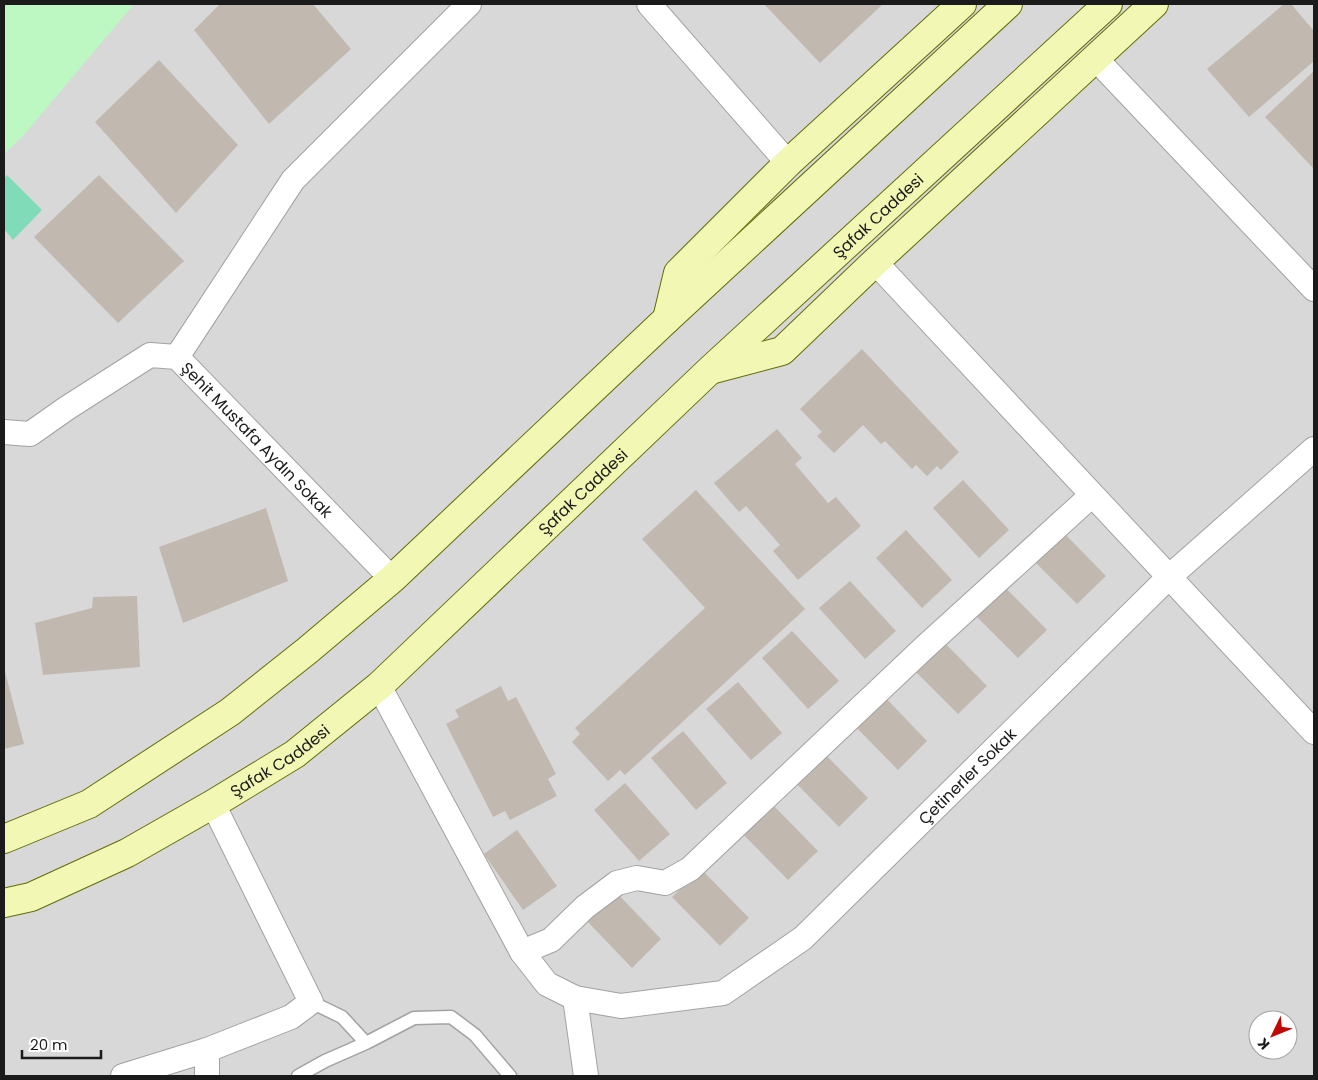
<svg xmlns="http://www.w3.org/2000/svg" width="1318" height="1080" viewBox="0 0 1318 1080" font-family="Poppins,sans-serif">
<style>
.residential{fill:#d9d8d8;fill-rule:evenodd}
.park{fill:#bdf7c2}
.pitch{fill:#80dbb9}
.building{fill:#c1b8b0}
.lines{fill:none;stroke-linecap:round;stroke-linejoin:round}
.lane-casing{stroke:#a2a2a2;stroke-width:15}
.street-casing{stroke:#a2a2a2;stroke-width:26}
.secondary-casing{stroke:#616d07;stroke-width:30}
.lane{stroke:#fff;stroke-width:12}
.street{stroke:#fff;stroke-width:24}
.secondary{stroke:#f3f7b4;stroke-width:28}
.labels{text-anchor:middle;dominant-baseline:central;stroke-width:4;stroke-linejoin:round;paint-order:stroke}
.street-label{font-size:16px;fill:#1b1b1b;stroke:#fff}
</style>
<rect width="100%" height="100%" fill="#ede9e1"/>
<!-- residential -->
<path class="residential" d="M 4,4 L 1314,4 L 1314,1076 L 4,1076 ZM 1258,1020 L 1288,1020 L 1288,1050 L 1258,1050 Z"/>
<!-- park -->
<path class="park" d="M 4,4 L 134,4 L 23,136 L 4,154 Z"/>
<!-- pitch -->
<path class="pitch" d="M 7,175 L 42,210 L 13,240 L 4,229 L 4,179 Z"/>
<!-- building -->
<path class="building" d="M 220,4 L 313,4 L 351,49 L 269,124 L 194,30 Z
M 764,4 L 883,4 L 820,63 Z
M 1284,4 L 1291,4 L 1314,31 L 1314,61 L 1249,117 L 1207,69 Z
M 159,60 L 238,145 L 176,213 L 95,122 Z
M 1314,71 L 1314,167 L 1313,168 L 1265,117 Z
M 99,175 L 184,261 L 118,323 L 34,237 Z
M 862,349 L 959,452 L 941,470 L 937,466 L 927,476 L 916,465 L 912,469 L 885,441 L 881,444 L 863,425 L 834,453 L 817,436 L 822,432 L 800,409 Z
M 777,429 L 802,458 L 795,464 L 828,503 L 836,497 L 861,526 L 798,580 L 773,551 L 780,545 L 746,506 L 739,512 L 714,483 Z
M 963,480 L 1009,530 L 979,558 L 933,508 Z
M 696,490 L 805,609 L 625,775 L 620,770 L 608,781 L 572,742 L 580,734 L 575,728 L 705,608 L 642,539 Z
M 266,508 L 288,581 L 183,623 L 159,547 Z
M 1058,527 L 1106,576 L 1077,604 L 1029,556 Z
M 906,530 L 952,580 L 922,608 L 876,558 Z
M 850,581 L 896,631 L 865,659 L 819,608 Z
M 999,581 L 1047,630 L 1018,658 L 970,610 Z
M 137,596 L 140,667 L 43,675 L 35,623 L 92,608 L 93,597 Z
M 792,631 L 839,681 L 808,709 L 762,658 Z
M 939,637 L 987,686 L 958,714 L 910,666 Z
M 4,668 L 24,744 L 4,749 Z
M 738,682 L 782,733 L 751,760 L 706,709 Z
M 501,686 L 508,701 L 516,697 L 556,774 L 548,779 L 557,796 L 510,820 L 505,811 L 493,817 L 446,724 L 459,717 L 455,710 Z
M 880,692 L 927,741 L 898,770 L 850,721 Z
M 683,731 L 727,783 L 696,810 L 651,758 Z
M 820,749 L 868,798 L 839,827 L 791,778 Z
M 625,783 L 670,834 L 639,861 L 594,810 Z
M 770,802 L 818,851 L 788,880 L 740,831 Z
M 517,830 L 557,886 L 523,910 L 484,854 Z
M 701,869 L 749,918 L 720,946 L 672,897 Z
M 614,890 L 661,939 L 632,968 L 585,919 Z"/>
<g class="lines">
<!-- lane casing -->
<g class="lane-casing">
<path id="lane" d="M 311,1002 L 342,1017 L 366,1043
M 298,1076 L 325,1061 L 366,1043 L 414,1018 L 451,1017 L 475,1035 L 510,1076"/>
</g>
<!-- street casing -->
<g class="street-casing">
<g id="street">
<path d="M 649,4 L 788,163"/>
<path d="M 1095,58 L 1314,289"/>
<path d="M 875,262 L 1314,732"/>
<path d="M 177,357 L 293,180 L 469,4"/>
<path id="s1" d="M 4,432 L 30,434 L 67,408 L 150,355 L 177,357 L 392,579"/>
<path id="s2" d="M 379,686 L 522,952 L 547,984 L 575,998 L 621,1006 L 723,993 L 803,938 L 1169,577 L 1314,449"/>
<path d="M 522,952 L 551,940 L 585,907 L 617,883 L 637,878 L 665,883 L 690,869 L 925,647 L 1092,495"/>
<path d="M 575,998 L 586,1076"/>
<path d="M 123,1076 L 207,1050"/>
<path d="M 207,1076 L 207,1050 L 291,1017 L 311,1002 L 213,804"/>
</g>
</g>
<!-- secondary casing -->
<g class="secondary-casing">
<g id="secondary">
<path d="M 667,319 L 678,273 L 788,163 L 962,4"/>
<path d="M 714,369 L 782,351 L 875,262 L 1154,4"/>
<path d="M 4,839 L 89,804 L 230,712 L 308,650 L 392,579 L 667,319 L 1008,4"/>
<path id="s3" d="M 4,903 L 31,897 L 127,853 L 213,804 L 295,754 L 379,686 L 710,370 L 1108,4"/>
</g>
</g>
<!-- lane -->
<use href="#lane" class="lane"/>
<!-- street -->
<use href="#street" class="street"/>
<!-- secondary -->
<use href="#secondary" class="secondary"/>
</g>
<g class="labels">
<!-- street labels -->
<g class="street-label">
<text stroke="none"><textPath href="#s3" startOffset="1122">Şafak Caddesi</textPath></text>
<text stroke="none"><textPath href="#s1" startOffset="312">Şehit Mustafa Aydın Sokak</textPath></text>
<text stroke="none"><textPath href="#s3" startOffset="718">Şafak Caddesi</textPath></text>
<text stroke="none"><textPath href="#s3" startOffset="312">Şafak Caddesi</textPath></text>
<text stroke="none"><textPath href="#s2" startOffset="851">Çetinerler Sokak</textPath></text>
</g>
</g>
<!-- border -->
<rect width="1318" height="1080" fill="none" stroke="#1b1b1b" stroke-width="10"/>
<!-- north arrow -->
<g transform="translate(1273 1035) rotate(227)"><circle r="24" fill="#ffffff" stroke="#a4a4a4"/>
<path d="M0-4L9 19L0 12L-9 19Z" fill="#c10805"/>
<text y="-8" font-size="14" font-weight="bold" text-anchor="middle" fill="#1b1b1b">K</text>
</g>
<!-- scale -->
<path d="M22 1050v8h79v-8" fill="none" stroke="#1b1b1b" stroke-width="2.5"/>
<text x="30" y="1050" font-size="15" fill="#1b1b1b" stroke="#ffffff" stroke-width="4" paint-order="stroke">20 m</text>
</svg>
